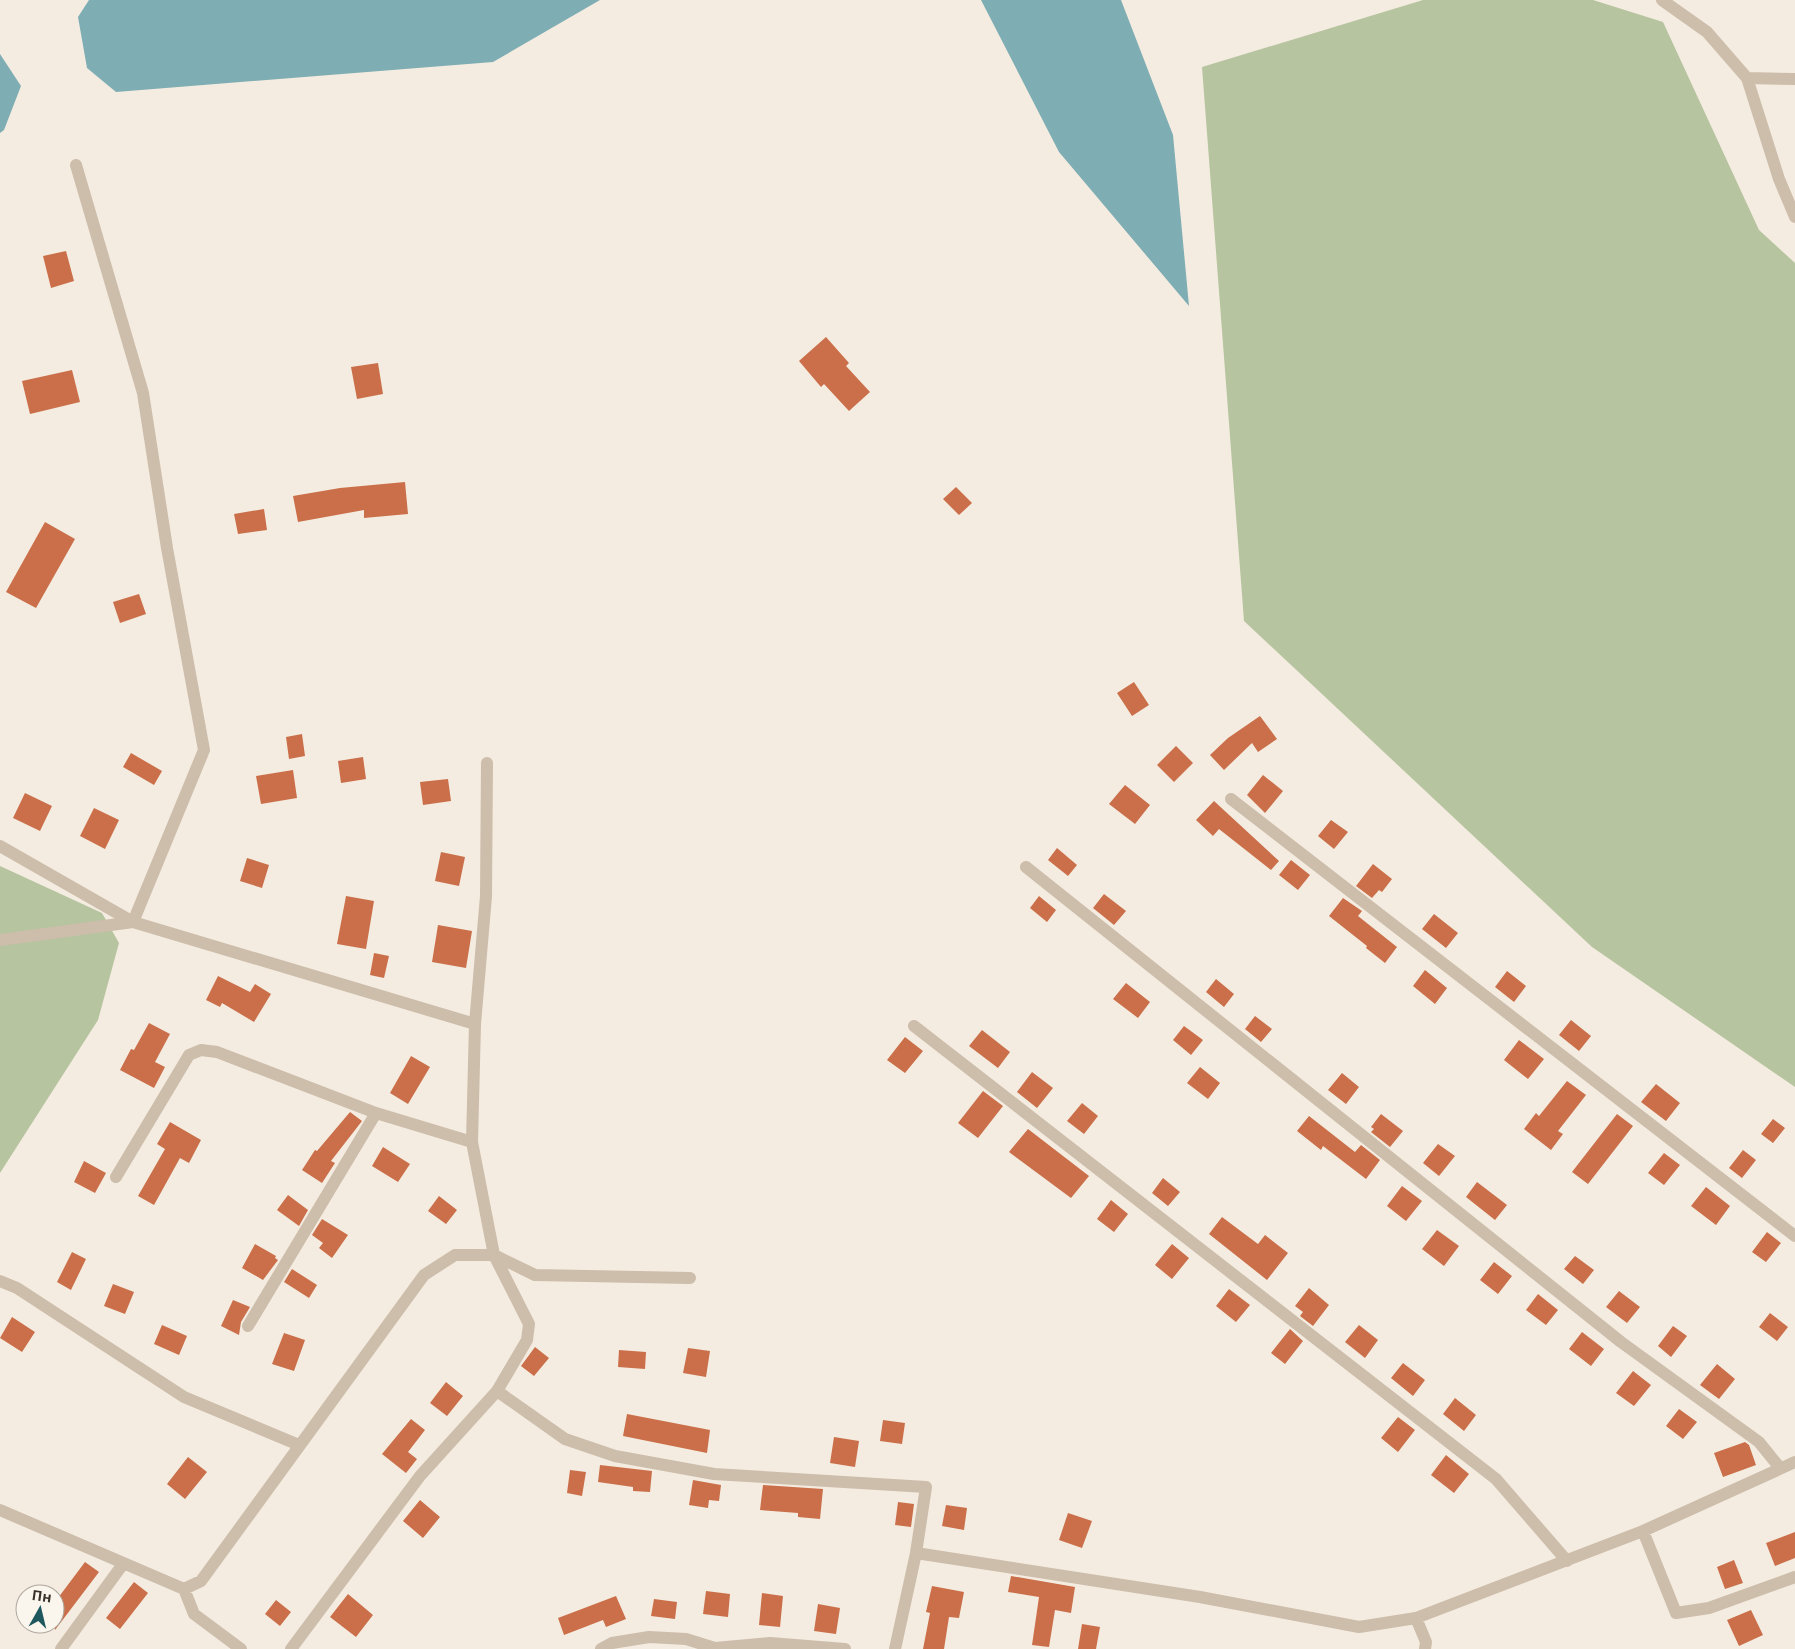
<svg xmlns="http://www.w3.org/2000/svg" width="1795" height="1649" viewBox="0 0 1795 1649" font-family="'Open Sans',sans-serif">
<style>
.green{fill:#b6c49f}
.water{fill:#7eadb3}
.building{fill:#ca6f49}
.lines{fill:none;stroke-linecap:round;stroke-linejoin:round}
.minor{stroke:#cdbdab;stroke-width:12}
</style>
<rect width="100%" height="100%" fill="#f4ece0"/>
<!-- green -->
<path class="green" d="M 1423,0 L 1593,0 L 1663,22 L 1759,230 L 1795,263 L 1795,1087 L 1592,947 L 1244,621 L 1202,67 Z
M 0,866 L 102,913 L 119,943 L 98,1020 L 0,1173 Z"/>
<!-- water -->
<path class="water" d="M 89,0 L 600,0 L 493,62 L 116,92 L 87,68 L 78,17 Z
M 981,0 L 1121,0 L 1173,135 L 1189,306 L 1059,152 Z
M 0,54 L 21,86 L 4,130 L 0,133 Z"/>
<!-- building -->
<path class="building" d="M 66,251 L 74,281 L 51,288 L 43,256 Z
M 826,337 L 849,363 L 846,366 L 870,392 L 849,411 L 824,384 L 821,387 L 799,361 Z
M 378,363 L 383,394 L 357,399 L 351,367 Z
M 72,370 L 80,402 L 30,414 L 22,381 Z
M 405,482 L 408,514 L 364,518 L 364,510 L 298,522 L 293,496 L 340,488 Z
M 956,487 L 972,503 L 959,515 L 943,499 Z
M 264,509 L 267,530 L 238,534 L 234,514 Z
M 45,522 L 75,539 L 36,608 L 6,592 Z
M 139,594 L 146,614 L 120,623 L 113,602 Z
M 1134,682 L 1149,705 L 1132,716 L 1117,693 Z
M 1260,716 L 1277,739 L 1258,752 L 1252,743 L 1224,770 L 1210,755 L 1228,738 Z
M 302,734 L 305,756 L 289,759 L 286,737 Z
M 1176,746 L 1193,763 L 1174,782 L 1157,765 Z
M 131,753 L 162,771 L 154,785 L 123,767 Z
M 363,757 L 366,779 L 341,783 L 338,761 Z
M 293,770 L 297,798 L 261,804 L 256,776 Z
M 1263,775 L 1283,791 L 1265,813 L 1247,795 Z
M 448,779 L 451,801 L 423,805 L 420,782 Z
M 1125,785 L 1150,805 L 1135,824 L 1109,804 Z
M 25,793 L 52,806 L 40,831 L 13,818 Z
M 1214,801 L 1279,861 L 1271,870 L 1219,829 L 1213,836 L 1196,820 Z
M 94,808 L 119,820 L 105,849 L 80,836 Z
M 1331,820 L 1348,832 L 1334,849 L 1318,836 Z
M 1057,848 L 1077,865 L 1068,876 L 1048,860 Z
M 441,852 L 465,857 L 459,886 L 435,881 Z
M 247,858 L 269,865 L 262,888 L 240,881 Z
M 1291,860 L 1310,875 L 1298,890 L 1279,875 Z
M 1373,864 L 1392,879 L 1382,892 L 1379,890 L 1372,898 L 1356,886 Z
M 1104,894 L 1126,911 L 1114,925 L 1093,908 Z
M 346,896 L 374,901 L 366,949 L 337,944 Z
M 1039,896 L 1056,910 L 1047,922 L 1030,908 Z
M 1343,898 L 1362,911 L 1358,916 L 1397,947 L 1385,963 L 1366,948 L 1367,946 L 1329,916 Z
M 1434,914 L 1458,933 L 1446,948 L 1422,929 Z
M 438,925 L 472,931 L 466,968 L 432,962 Z
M 374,953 L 389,956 L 384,978 L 370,975 Z
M 1425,970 L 1447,988 L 1435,1004 L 1413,986 Z
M 1507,971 L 1526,986 L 1514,1002 L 1495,987 Z
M 218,976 L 250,992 L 255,984 L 271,994 L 254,1022 L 222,1003 L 220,1007 L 206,1000 Z
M 1216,979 L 1234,994 L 1224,1007 L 1206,992 Z
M 1126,983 L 1150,1002 L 1138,1018 L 1113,999 Z
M 1255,1016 L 1272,1029 L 1261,1042 L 1245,1029 Z
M 1571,1020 L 1591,1036 L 1579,1051 L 1559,1035 Z
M 149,1023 L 170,1034 L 155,1062 L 165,1067 L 154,1088 L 120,1070 L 131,1049 L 134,1050 Z
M 1184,1026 L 1203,1040 L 1191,1055 L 1173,1040 Z
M 982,1030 L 1010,1052 L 998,1068 L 969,1046 Z
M 905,1037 L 923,1051 L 905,1073 L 887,1060 Z
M 1519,1040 L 1544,1059 L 1528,1079 L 1504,1060 Z
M 411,1056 L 430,1067 L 408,1104 L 390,1093 Z
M 1200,1067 L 1220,1083 L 1208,1099 L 1187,1083 Z
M 1032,1072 L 1053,1088 L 1037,1108 L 1017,1092 Z
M 1342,1073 L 1359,1087 L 1346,1104 L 1328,1090 Z
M 1567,1081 L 1586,1095 L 1558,1131 L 1563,1134 L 1551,1150 L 1524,1129 L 1536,1113 L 1539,1116 Z
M 1656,1084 L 1680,1103 L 1666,1121 L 1641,1102 Z
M 983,1091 L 1003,1106 L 978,1138 L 958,1123 Z
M 1082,1103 L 1098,1116 L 1084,1134 L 1067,1121 Z
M 350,1112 L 362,1121 L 331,1161 L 335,1163 L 322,1183 L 302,1170 L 315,1150 L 317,1151 Z
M 1381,1114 L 1403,1131 L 1390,1147 L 1371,1132 L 1374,1129 L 1371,1127 Z
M 1617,1114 L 1633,1126 L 1588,1184 L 1572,1172 Z
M 1309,1116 L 1355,1152 L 1361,1145 L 1380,1160 L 1366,1179 L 1323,1146 L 1321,1150 L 1297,1131 Z
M 1773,1119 L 1785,1128 L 1773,1143 L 1761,1134 Z
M 170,1122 L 201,1140 L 189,1163 L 180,1158 L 154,1205 L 138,1196 L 165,1149 L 157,1144 Z
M 1028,1129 L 1089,1176 L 1071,1198 L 1009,1152 Z
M 1438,1144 L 1455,1156 L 1439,1176 L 1423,1163 Z
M 383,1147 L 410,1164 L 398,1182 L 372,1166 Z
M 1743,1150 L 1756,1160 L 1742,1178 L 1729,1168 Z
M 1664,1153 L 1680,1165 L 1664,1185 L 1648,1173 Z
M 84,1161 L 106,1173 L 95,1193 L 74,1182 Z
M 1163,1178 L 1180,1192 L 1168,1206 L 1152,1193 Z
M 1477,1182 L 1507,1205 L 1495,1220 L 1466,1197 Z
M 1402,1186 L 1422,1201 L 1406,1221 L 1387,1206 Z
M 1706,1187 L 1730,1206 L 1716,1225 L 1691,1206 Z
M 288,1195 L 308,1210 L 299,1226 L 277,1210 Z
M 439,1196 L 457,1210 L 446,1224 L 428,1211 Z
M 1111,1200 L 1128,1214 L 1114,1232 L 1097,1219 Z
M 1222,1217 L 1258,1244 L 1265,1235 L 1288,1253 L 1267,1280 L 1209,1234 Z
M 322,1219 L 348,1235 L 332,1258 L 319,1248 L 323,1243 L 312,1235 Z
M 1437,1230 L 1459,1246 L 1444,1266 L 1422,1249 Z
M 1767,1232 L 1781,1243 L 1766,1262 L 1752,1252 Z
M 255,1244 L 276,1256 L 275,1258 L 278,1260 L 263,1280 L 242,1268 Z
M 1172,1244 L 1189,1258 L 1172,1279 L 1155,1265 Z
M 72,1252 L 86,1259 L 71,1290 L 57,1282 Z
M 1575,1256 L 1594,1270 L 1583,1284 L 1564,1269 Z
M 1494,1262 L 1512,1276 L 1498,1294 L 1480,1280 Z
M 292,1269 L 317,1285 L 309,1298 L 284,1282 Z
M 113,1284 L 134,1292 L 125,1314 L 104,1306 Z
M 1309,1288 L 1329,1305 L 1313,1326 L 1300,1316 L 1303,1312 L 1295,1306 Z
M 1229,1289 L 1250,1305 L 1236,1322 L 1216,1306 Z
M 1619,1291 L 1640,1307 L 1627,1323 L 1606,1307 Z
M 1538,1294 L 1558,1310 L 1546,1325 L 1526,1310 Z
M 233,1300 L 250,1307 L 241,1322 L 239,1335 L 221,1326 Z
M 1770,1313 L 1788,1327 L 1777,1341 L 1759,1327 Z
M 12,1317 L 35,1332 L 22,1352 L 0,1338 Z
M 162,1325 L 187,1336 L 179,1355 L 154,1344 Z
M 1359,1325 L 1378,1340 L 1365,1358 L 1345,1342 Z
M 1673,1326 L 1687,1336 L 1671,1357 L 1658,1346 Z
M 1290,1329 L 1303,1341 L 1285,1364 L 1271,1353 Z
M 1582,1332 L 1604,1349 L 1591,1366 L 1569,1349 Z
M 284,1333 L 305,1340 L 294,1371 L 272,1364 Z
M 535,1347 L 549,1358 L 534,1376 L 521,1366 Z
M 688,1348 L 710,1351 L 706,1377 L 683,1373 Z
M 619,1350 L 646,1352 L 645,1369 L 618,1367 Z
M 1403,1363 L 1425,1380 L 1413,1396 L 1391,1378 Z
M 1717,1364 L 1735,1379 L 1719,1399 L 1700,1385 Z
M 1633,1371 L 1651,1385 L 1634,1406 L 1616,1393 Z
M 446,1382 L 463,1396 L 447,1416 L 430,1403 Z
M 1455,1398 L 1476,1415 L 1464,1431 L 1443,1414 Z
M 1679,1409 L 1697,1422 L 1683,1439 L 1666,1426 Z
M 627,1414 L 710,1430 L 707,1453 L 623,1436 Z
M 1398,1417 L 1415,1430 L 1398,1452 L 1381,1438 Z
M 411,1419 L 425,1430 L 408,1452 L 417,1459 L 406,1473 L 382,1454 Z
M 883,1420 L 905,1423 L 902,1444 L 880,1441 Z
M 834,1437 L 859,1441 L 855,1467 L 830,1463 Z
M 1745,1442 L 1749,1445 L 1756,1465 L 1723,1477 L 1714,1453 Z
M 1446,1455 L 1469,1474 L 1454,1493 L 1431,1475 Z
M 188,1457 L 207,1472 L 185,1499 L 167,1484 Z
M 600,1465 L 652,1471 L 650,1492 L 633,1491 L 633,1487 L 598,1482 Z
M 570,1470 L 586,1472 L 582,1496 L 567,1493 Z
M 693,1480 L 721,1485 L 719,1501 L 709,1500 L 708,1508 L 689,1505 Z
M 763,1485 L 823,1489 L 820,1519 L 798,1517 L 798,1513 L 760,1510 Z
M 420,1500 L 440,1517 L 423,1538 L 403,1521 Z
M 898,1502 L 914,1504 L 911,1527 L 895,1525 Z
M 946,1505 L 967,1508 L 964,1530 L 942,1526 Z
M 1068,1513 L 1092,1521 L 1082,1548 L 1059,1540 Z
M 1795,1532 L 1795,1558 L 1775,1566 L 1766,1543 Z
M 1734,1560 L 1743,1583 L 1725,1589 L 1717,1567 Z
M 85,1562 L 99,1572 L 55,1630 L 55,1602 Z
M 1011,1576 L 1075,1587 L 1071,1613 L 1055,1610 L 1049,1647 L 1032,1645 L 1039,1597 L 1008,1592 Z
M 134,1582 L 148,1593 L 120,1629 L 106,1618 Z
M 932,1586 L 964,1592 L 959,1618 L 949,1617 L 944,1649 L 923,1649 L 930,1613 L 926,1612 Z
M 706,1591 L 730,1594 L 728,1617 L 703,1614 Z
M 762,1593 L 783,1596 L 780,1627 L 759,1625 Z
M 348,1594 L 373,1615 L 356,1637 L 330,1617 Z
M 616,1596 L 626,1619 L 606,1627 L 603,1620 L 564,1635 L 558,1618 Z
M 654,1599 L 677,1602 L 675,1619 L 651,1616 Z
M 276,1600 L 291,1612 L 280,1626 L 265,1614 Z
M 818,1604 L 840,1608 L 836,1634 L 814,1631 Z
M 1751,1610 L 1763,1635 L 1739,1646 L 1727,1620 Z
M 1082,1624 L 1100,1627 L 1096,1649 L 1078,1649 Z"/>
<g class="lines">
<!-- minor -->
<path class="minor" d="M 1662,0 L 1707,32 L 1747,78 L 1779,179 L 1795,217
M 1747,78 L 1795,79
M 487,763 L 486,896 L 475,1024 L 472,1142 L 494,1255 L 529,1324 L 527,1340 L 497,1391 L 565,1439 L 615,1456 L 714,1474 L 926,1487 L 916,1553 L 895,1649
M 1231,799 L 1795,1236
M 0,846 L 133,922 L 475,1024
M 1026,867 L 1621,1342 L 1759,1442 L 1780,1468
M 0,940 L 133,922 L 204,750 L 167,548 L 143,393 L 76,165
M 914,1026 L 1496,1479 L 1567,1561
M 116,1177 L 189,1055 L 201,1050 L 217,1052 L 376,1113 L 472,1142
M 0,1281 L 17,1288 L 184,1397 L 299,1445
M 248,1326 L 376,1113
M 0,1510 L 184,1589 L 201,1581 L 424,1275 L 455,1255 L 494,1255 L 535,1275 L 690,1278
M 1643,1531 L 1676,1613 L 1709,1608 L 1795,1577
M 916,1553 L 1200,1597 L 1359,1627 L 1416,1618 L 1643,1531 L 1795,1462
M 184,1589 L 194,1614 L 241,1649
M 1416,1618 L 1426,1642 L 1425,1649
M 61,1649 L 123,1564
M 291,1649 L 420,1476 L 497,1391
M 601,1649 L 612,1643 L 649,1637 L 686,1639 L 715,1648 L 770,1643 L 845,1649"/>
</g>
<!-- north arrow -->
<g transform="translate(40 1609) rotate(8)"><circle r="24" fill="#fbf6ed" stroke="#aea79f"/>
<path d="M0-4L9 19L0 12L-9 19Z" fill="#1e575e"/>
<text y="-8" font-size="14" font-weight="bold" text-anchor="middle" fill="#3b312b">Пн</text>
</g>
</svg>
